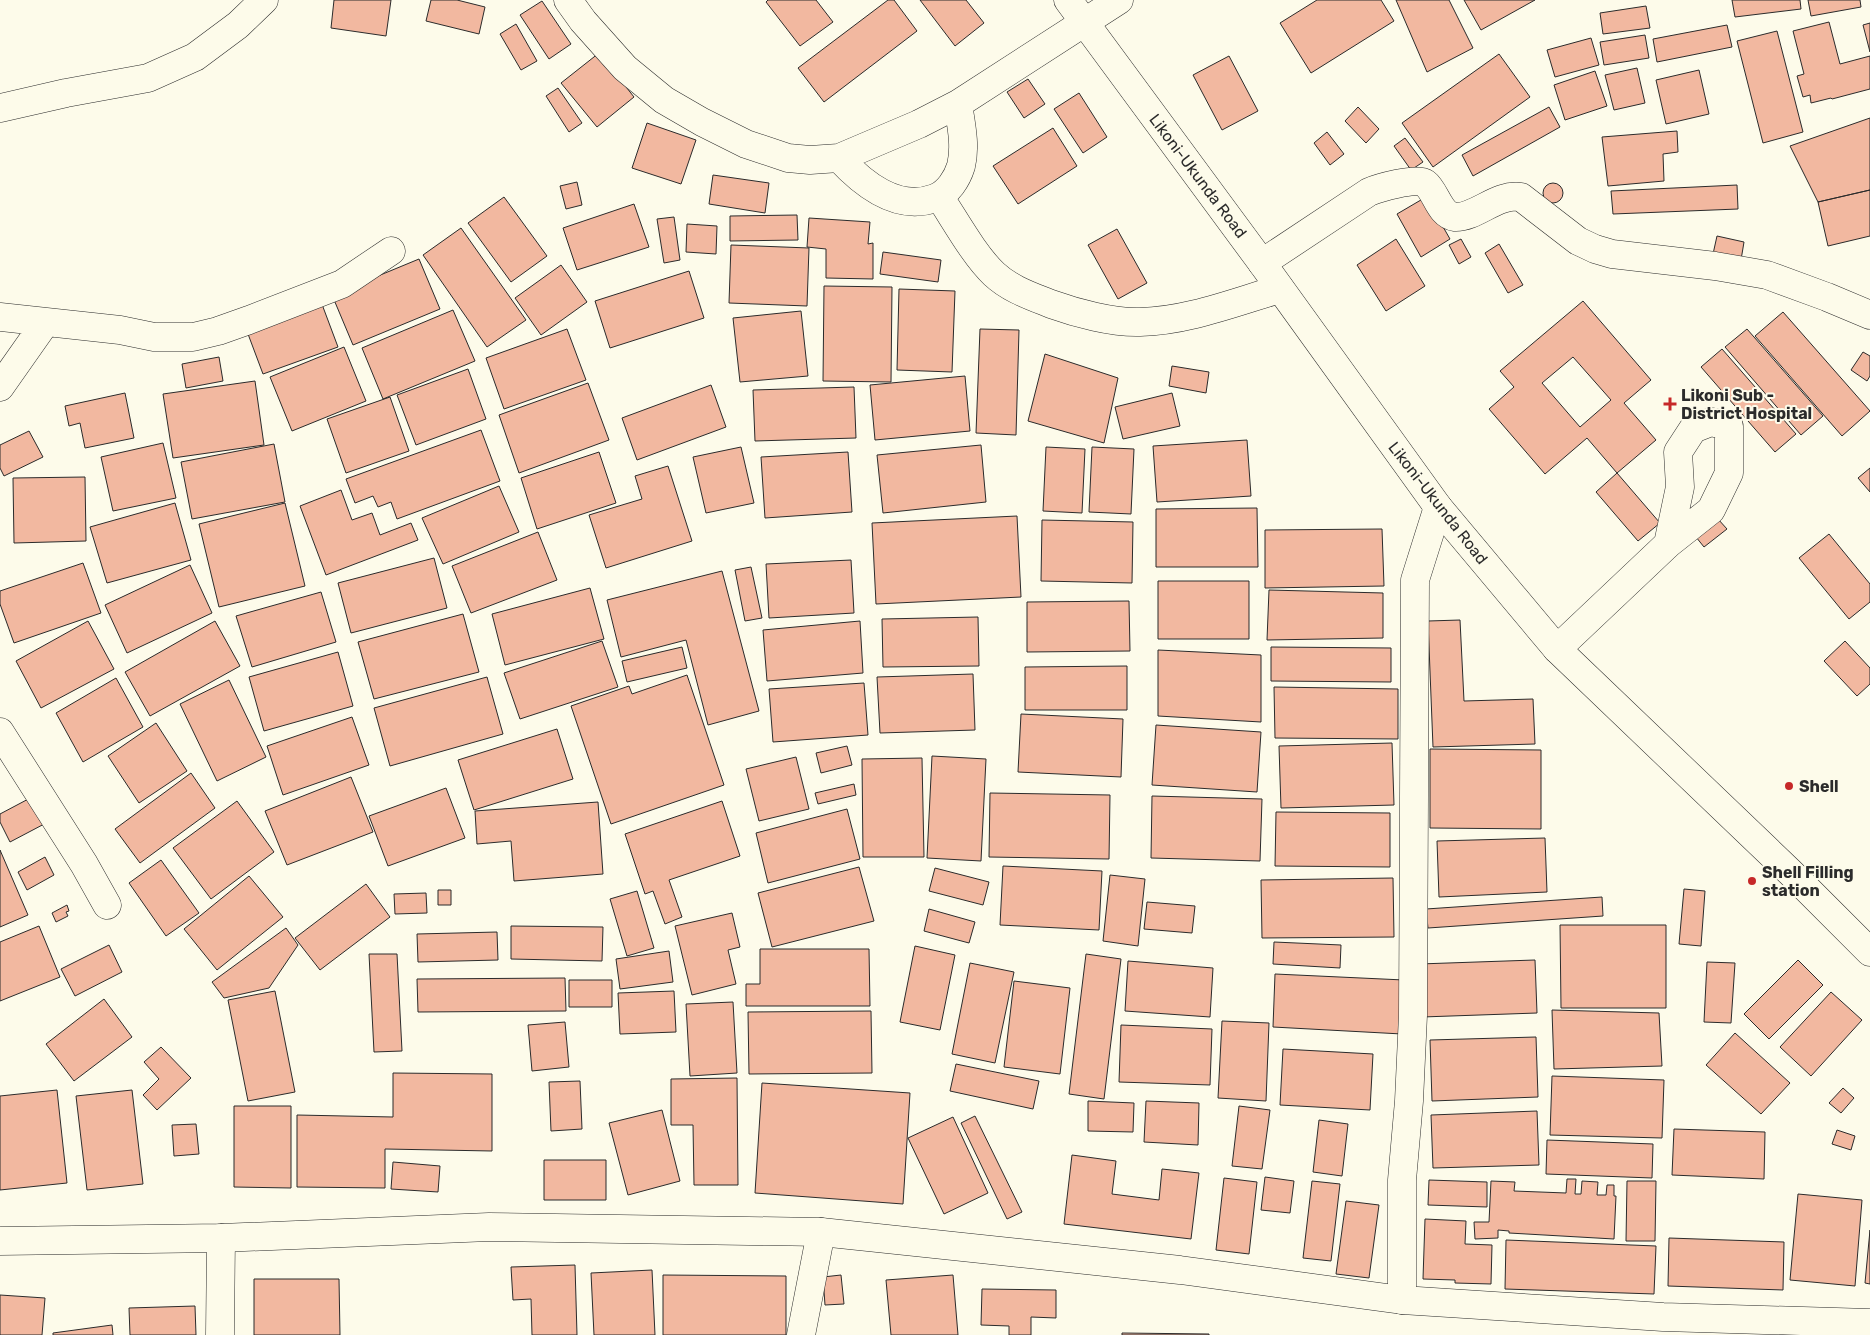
<svg xmlns="http://www.w3.org/2000/svg" width="1870" height="1335" viewBox="0 0 1870 1335" font-family="Rubik,sans-serif">
<style>
.building{fill:#f2b8a0;stroke:#2b2b2b;fill-rule:evenodd}
.lines{fill:none;stroke-linecap:round;stroke-linejoin:round}
.street-casing{stroke:#2b2b2b;stroke-width:29}
.highway-casing{stroke:#2b2b2b;stroke-width:29}
.street{stroke:#fdfbea;stroke-width:28}
.highway{stroke:#fdfbea;stroke-width:28}
.poi-dot{fill:#c62828;stroke:#fdfbea;stroke-width:2}
.labels{text-anchor:middle;dominant-baseline:central;stroke-width:4;stroke-linejoin:round;paint-order:stroke}
.street-label{font-size:16px;fill:#2b2b2b;stroke:#fdfbea}
.poi-label{font-size:16px;font-weight:bold;fill:#2b2b2b;stroke:#fdfbea;text-anchor:start}
</style>
<rect width="100%" height="100%" fill="#fdfbea"/>
<!-- building -->
<path class="building" d="M 334,0 L 391,0 L 386,36 L 331,28 Z
M 431,0 L 457,0 L 485,7 L 479,34 L 426,21 Z
M 768,0 L 816,0 L 833,22 L 800,46 L 766,2 Z
M 888,0 L 894,0 L 917,31 L 824,102 L 798,68 Z
M 920,0 L 966,0 L 984,23 L 955,46 Z
M 1317,0 L 1381,0 L 1394,21 L 1311,73 L 1280,23 Z
M 1396,0 L 1449,0 L 1473,48 L 1427,72 Z
M 1464,0 L 1535,0 L 1481,30 Z
M 1732,0 L 1800,0 L 1801,9 L 1735,17 Z
M 1808,0 L 1860,0 L 1861,7 L 1811,16 Z
M 542,1 L 571,44 L 549,59 L 520,15 Z
M 1646,6 L 1650,28 L 1603,34 L 1600,13 Z
M 1829,22 L 1840,64 L 1870,56 L 1870,89 L 1832,99 L 1831,98 L 1811,103 L 1810,95 L 1803,97 L 1797,76 L 1804,74 L 1793,31 Z
M 1870,23 L 1870,52 L 1863,25 Z
M 516,24 L 537,61 L 521,70 L 500,34 Z
M 1727,25 L 1732,47 L 1657,62 L 1653,39 Z
M 1777,31 L 1803,132 L 1763,143 L 1737,41 Z
M 1645,35 L 1649,58 L 1604,65 L 1600,42 Z
M 1591,38 L 1599,65 L 1555,77 L 1547,50 Z
M 599,53 L 634,97 L 597,127 L 561,83 Z
M 1499,54 L 1530,97 L 1433,167 L 1402,123 Z
M 1229,56 L 1258,111 L 1222,130 L 1193,75 Z
M 1637,68 L 1645,103 L 1614,110 L 1605,75 Z
M 1699,70 L 1709,114 L 1666,124 L 1656,80 Z
M 1595,71 L 1607,106 L 1565,120 L 1554,85 Z
M 1028,79 L 1045,104 L 1024,118 L 1007,92 Z
M 558,88 L 582,123 L 569,132 L 546,96 Z
M 1079,93 L 1107,137 L 1083,153 L 1054,109 Z
M 1358,107 L 1379,129 L 1366,143 L 1345,121 Z
M 1549,107 L 1560,127 L 1473,176 L 1462,155 Z
M 1870,118 L 1870,190 L 1818,202 L 1790,146 Z
M 647,123 L 696,140 L 681,184 L 632,168 Z
M 1053,128 L 1077,166 L 1018,204 L 993,166 Z
M 1677,131 L 1678,152 L 1663,154 L 1664,181 L 1608,186 L 1602,137 Z
M 1327,132 L 1344,154 L 1330,165 L 1314,143 Z
M 1405,138 L 1423,162 L 1411,170 L 1394,146 Z
M 713,175 L 769,183 L 765,213 L 709,204 Z
M 577,182 L 582,205 L 566,209 L 560,186 Z
M1543 193a10 10 0 1 1 20 0a10 10 0 1 1-20 0Z
M 1737,185 L 1738,209 L 1613,214 L 1611,191 Z
M 1870,190 L 1870,236 L 1828,246 L 1818,202 Z
M 504,197 L 547,256 L 511,282 L 468,223 Z
M 1426,197 L 1450,239 L 1421,257 L 1397,214 Z
M 634,204 L 649,247 L 577,270 L 563,228 Z
M 797,215 L 798,240 L 730,241 L 730,216 Z
M 674,217 L 680,260 L 664,263 L 657,219 Z
M 809,218 L 870,222 L 868,244 L 873,243 L 873,279 L 826,278 L 826,249 L 807,247 Z
M 687,224 L 717,226 L 716,254 L 686,252 Z
M 461,228 L 526,320 L 487,347 L 423,255 Z
M 1117,229 L 1147,283 L 1118,299 L 1088,245 Z
M 1717,236 L 1744,242 L 1741,260 L 1713,254 Z
M 1396,239 L 1425,286 L 1386,311 L 1357,265 Z
M 1461,239 L 1471,257 L 1459,264 L 1449,245 Z
M 1499,244 L 1523,285 L 1508,293 L 1485,253 Z
M 731,245 L 809,248 L 807,306 L 729,303 Z
M 883,252 L 941,260 L 938,282 L 880,274 Z
M 419,259 L 440,309 L 353,345 L 332,295 Z
M 561,265 L 587,302 L 541,335 L 515,298 Z
M 689,271 L 704,318 L 610,348 L 595,301 Z
M 824,286 L 892,287 L 891,382 L 823,381 Z
M 899,289 L 955,291 L 952,372 L 897,370 Z
M 320,299 L 338,347 L 263,374 L 245,326 Z
M 1583,301 L 1651,380 L 1624,403 L 1656,440 L 1617,473 L 1587,438 L 1545,474 L 1489,409 L 1514,387 L 1500,371 ZM 1573,357 L 1611,400 L 1580,427 L 1542,383 Z
M 453,310 L 475,361 L 383,399 L 362,348 Z
M 801,311 L 808,376 L 740,382 L 733,318 Z
M 1783,312 L 1870,411 L 1842,436 L 1755,336 Z
M 567,329 L 586,380 L 504,409 L 486,358 Z
M 980,329 L 1019,330 L 1016,435 L 976,433 Z
M 1747,329 L 1823,416 L 1801,435 L 1725,347 Z
M 344,347 L 366,401 L 292,431 L 270,377 Z
M 1722,349 L 1796,434 L 1775,452 L 1701,367 Z
M 1863,352 L 1870,356 L 1870,376 L 1867,381 L 1851,370 Z
M 1045,354 L 1118,378 L 1104,443 L 1028,421 Z
M 219,357 L 223,381 L 186,388 L 182,364 Z
M 1172,366 L 1209,372 L 1206,393 L 1169,386 Z
M 468,369 L 486,419 L 416,445 L 397,395 Z
M 965,376 L 970,431 L 875,440 L 870,385 Z
M 255,381 L 264,445 L 173,458 L 163,394 Z
M 588,383 L 609,440 L 519,473 L 499,415 Z
M 711,385 L 726,427 L 637,460 L 622,418 Z
M 854,387 L 856,438 L 755,441 L 753,390 Z
M 125,393 L 134,438 L 85,448 L 80,423 L 69,426 L 65,406 Z
M 1172,393 L 1180,426 L 1123,439 L 1115,407 Z
M 390,397 L 409,451 L 346,473 L 327,419 Z
M 481,430 L 500,481 L 397,519 L 391,502 L 378,507 L 373,496 L 355,503 L 346,479 Z
M 29,431 L 43,457 L 4,476 L 0,468 L 0,445 Z
M 1247,440 L 1251,496 L 1157,502 L 1153,446 Z
M 163,443 L 176,498 L 113,511 L 101,457 Z
M 274,444 L 285,502 L 192,519 L 181,462 Z
M 981,445 L 986,502 L 883,513 L 877,455 Z
M 741,447 L 754,503 L 706,513 L 693,457 Z
M 1046,447 L 1085,449 L 1082,513 L 1043,511 Z
M 1092,447 L 1134,449 L 1131,514 L 1089,512 Z
M 599,452 L 616,503 L 537,529 L 521,478 Z
M 848,452 L 852,512 L 765,518 L 761,457 Z
M 668,466 L 692,541 L 606,568 L 589,515 L 642,499 L 635,476 Z
M 1870,468 L 1870,492 L 1858,478 Z
M 1617,473 L 1660,523 L 1638,541 L 1596,492 Z
M 85,477 L 86,541 L 14,543 L 13,478 Z
M 499,486 L 519,532 L 443,564 L 422,518 Z
M 341,490 L 352,520 L 372,513 L 380,535 L 411,523 L 418,540 L 326,575 L 300,506 Z
M 175,503 L 191,560 L 107,583 L 90,527 Z
M 285,503 L 305,586 L 219,607 L 199,524 Z
M 1257,508 L 1258,567 L 1156,567 L 1156,509 Z
M 1017,516 L 1021,597 L 876,604 L 872,523 Z
M 1718,519 L 1727,529 L 1704,547 L 1696,537 Z
M 1042,520 L 1133,522 L 1132,583 L 1041,581 Z
M 1382,529 L 1384,586 L 1265,588 L 1265,530 Z
M 538,532 L 557,580 L 471,613 L 452,566 Z
M 1829,534 L 1870,584 L 1870,602 L 1849,619 L 1799,558 Z
M 434,558 L 447,608 L 351,633 L 338,583 Z
M 851,560 L 854,613 L 769,618 L 766,564 Z
M 83,563 L 101,613 L 14,643 L 0,604 L 0,591 Z
M 190,565 L 212,613 L 127,653 L 105,605 Z
M 751,567 L 762,618 L 745,621 L 735,570 Z
M 722,571 L 759,711 L 708,725 L 686,640 L 621,657 L 607,600 Z
M 1158,581 L 1249,581 L 1249,639 L 1158,639 Z
M 590,588 L 604,639 L 505,665 L 492,614 Z
M 1269,590 L 1383,593 L 1383,638 L 1267,640 Z
M 321,592 L 336,642 L 252,667 L 236,616 Z
M 1129,601 L 1130,651 L 1027,652 L 1027,602 Z
M 463,614 L 479,672 L 374,699 L 358,642 Z
M 978,617 L 979,666 L 883,667 L 882,619 Z
M 1460,620 L 1464,701 L 1533,699 L 1535,744 L 1433,747 L 1428,621 Z
M 88,621 L 114,669 L 41,708 L 16,661 Z
M 215,621 L 240,666 L 150,716 L 125,672 Z
M 860,621 L 863,673 L 767,681 L 763,630 Z
M 602,641 L 618,687 L 520,719 L 504,673 Z
M 1845,641 L 1870,668 L 1870,684 L 1857,696 L 1824,661 Z
M 682,647 L 687,668 L 627,682 L 622,661 Z
M 1271,647 L 1391,648 L 1391,682 L 1271,681 Z
M 1158,650 L 1261,655 L 1261,722 L 1158,716 Z
M 338,652 L 353,706 L 264,731 L 249,677 Z
M 1127,666 L 1127,710 L 1025,710 L 1025,667 Z
M 973,674 L 975,730 L 880,733 L 877,677 Z
M 687,675 L 724,785 L 611,824 L 571,706 L 629,686 L 632,694 Z
M 487,677 L 503,734 L 390,766 L 374,708 Z
M 116,678 L 143,727 L 83,762 L 56,713 Z
M 229,680 L 266,757 L 217,781 L 180,704 Z
M 864,683 L 868,735 L 773,742 L 769,689 Z
M 1274,687 L 1398,689 L 1398,739 L 1275,738 Z
M 1021,714 L 1123,719 L 1121,777 L 1018,772 Z
M 352,717 L 369,765 L 283,795 L 267,746 Z
M 156,723 L 187,771 L 139,803 L 108,756 Z
M 1156,725 L 1261,732 L 1257,792 L 1152,785 Z
M 557,729 L 573,779 L 474,810 L 458,760 Z
M 1392,743 L 1394,805 L 1281,808 L 1279,746 Z
M 847,746 L 852,765 L 821,773 L 816,753 Z
M 1430,749 L 1541,750 L 1541,829 L 1430,828 Z
M 932,756 L 986,759 L 981,861 L 927,858 Z
M 796,757 L 809,809 L 759,821 L 746,769 Z
M 922,758 L 924,857 L 863,857 L 862,759 Z
M 191,773 L 215,808 L 140,863 L 115,829 Z
M 351,777 L 373,832 L 287,865 L 265,811 Z
M 854,784 L 856,795 L 818,804 L 815,793 Z
M 446,788 L 465,838 L 388,866 L 369,816 Z
M 990,793 L 1110,795 L 1109,859 L 989,857 Z
M 34,796 L 48,822 L 10,842 L 0,822 L 0,814 Z
M 1152,796 L 1262,799 L 1260,861 L 1151,858 Z
M 237,801 L 274,852 L 211,899 L 173,848 Z
M 722,801 L 740,856 L 669,880 L 682,917 L 665,924 L 653,891 L 645,894 L 625,834 Z
M 598,802 L 603,874 L 514,881 L 511,841 L 477,844 L 475,811 Z
M 847,809 L 860,859 L 768,883 L 756,833 Z
M 1276,812 L 1390,813 L 1390,867 L 1275,866 Z
M 1545,838 L 1547,892 L 1439,897 L 1437,841 Z
M 0,850 L 28,915 L 0,927 Z
M 45,857 L 54,875 L 27,890 L 18,872 Z
M 161,860 L 199,913 L 166,936 L 129,883 Z
M 1003,866 L 1102,871 L 1099,930 L 1000,925 Z
M 859,867 L 874,921 L 772,947 L 758,893 Z
M 935,868 L 989,882 L 983,905 L 929,891 Z
M 1110,875 L 1145,879 L 1138,946 L 1103,941 Z
M 249,876 L 283,917 L 217,970 L 184,929 Z
M 1393,878 L 1394,937 L 1262,938 L 1261,880 Z
M 366,884 L 390,917 L 320,970 L 295,938 Z
M 1684,889 L 1705,891 L 1701,946 L 1679,944 Z
M 438,890 L 451,890 L 451,905 L 438,905 Z
M 637,891 L 654,948 L 627,956 L 610,899 Z
M 426,893 L 427,913 L 395,914 L 394,894 Z
M 1602,897 L 1603,916 L 1428,928 L 1426,909 Z
M 1147,902 L 1195,906 L 1192,933 L 1144,929 Z
M 67,905 L 69,911 L 66,912 L 68,916 L 56,922 L 52,913 Z
M 929,909 L 975,922 L 969,943 L 924,931 Z
M 732,913 L 740,947 L 728,950 L 736,984 L 692,995 L 675,926 Z
M 1560,925 L 1666,925 L 1666,1008 L 1561,1008 Z
M 39,926 L 60,977 L 0,1001 L 0,942 Z
M 511,926 L 603,927 L 602,961 L 511,959 Z
M 286,928 L 298,945 L 269,988 L 224,998 L 212,982 Z
M 497,932 L 498,960 L 418,962 L 417,934 Z
M 1274,942 L 1341,945 L 1340,968 L 1273,964 Z
M 109,945 L 122,972 L 75,996 L 61,969 Z
M 915,946 L 955,955 L 940,1030 L 900,1022 Z
M 760,949 L 869,949 L 870,1006 L 746,1006 L 746,984 L 760,984 Z
M 669,951 L 673,982 L 620,989 L 616,959 Z
M 369,954 L 397,954 L 402,1051 L 374,1052 Z
M 1086,954 L 1121,959 L 1104,1099 L 1069,1094 Z
M 1535,960 L 1537,1013 L 1422,1017 L 1419,964 Z
M 1798,960 L 1823,985 L 1769,1039 L 1744,1014 Z
M 1128,961 L 1213,968 L 1210,1017 L 1125,1011 Z
M 1707,962 L 1735,963 L 1731,1023 L 1704,1022 Z
M 970,963 L 1014,972 L 995,1063 L 952,1054 Z
M 1275,974 L 1404,980 L 1402,1034 L 1273,1027 Z
M 565,978 L 566,1011 L 418,1012 L 417,979 Z
M 569,980 L 612,980 L 612,1007 L 569,1007 Z
M 1014,981 L 1070,988 L 1060,1074 L 1004,1067 Z
M 275,991 L 295,1092 L 248,1101 L 228,1000 Z
M 674,991 L 676,1032 L 620,1034 L 618,993 Z
M 1831,992 L 1862,1020 L 1811,1076 L 1780,1047 Z
M 104,999 L 132,1037 L 74,1081 L 46,1044 Z
M 733,1002 L 737,1073 L 690,1076 L 686,1004 Z
M 1552,1010 L 1659,1013 L 1662,1066 L 1554,1069 Z
M 871,1011 L 872,1073 L 749,1074 L 748,1012 Z
M 1222,1021 L 1269,1023 L 1266,1101 L 1218,1098 Z
M 565,1022 L 569,1067 L 532,1071 L 528,1025 Z
M 1121,1025 L 1212,1029 L 1210,1085 L 1119,1082 Z
M 1735,1033 L 1790,1083 L 1761,1114 L 1706,1065 Z
M 1536,1037 L 1538,1097 L 1432,1101 L 1430,1040 Z
M 161,1047 L 191,1078 L 157,1110 L 143,1095 L 159,1079 L 144,1062 Z
M 1283,1049 L 1373,1054 L 1370,1110 L 1280,1105 Z
M 956,1064 L 1039,1081 L 1033,1109 L 950,1091 Z
M 393,1073 L 492,1074 L 492,1151 L 385,1149 L 385,1188 L 297,1187 L 297,1115 L 393,1117 Z
M 1552,1076 L 1664,1080 L 1662,1138 L 1550,1135 Z
M 737,1078 L 738,1185 L 694,1185 L 693,1125 L 671,1125 L 671,1079 Z
M 580,1081 L 582,1129 L 551,1131 L 549,1082 Z
M 762,1083 L 910,1093 L 903,1204 L 755,1193 Z
M 1843,1088 L 1854,1098 L 1841,1113 L 1829,1103 Z
M 57,1090 L 67,1183 L 0,1190 L 0,1096 Z
M 132,1090 L 143,1184 L 87,1190 L 76,1096 Z
M 1088,1101 L 1134,1103 L 1133,1132 L 1088,1131 Z
M 1146,1101 L 1199,1103 L 1198,1145 L 1144,1142 Z
M 234,1106 L 291,1106 L 291,1188 L 234,1187 Z
M 1239,1106 L 1270,1110 L 1262,1169 L 1232,1166 Z
M 662,1110 L 680,1181 L 628,1195 L 609,1123 Z
M 1537,1111 L 1539,1165 L 1433,1168 L 1431,1115 Z
M 975,1116 L 1022,1212 L 1007,1219 L 961,1123 Z
M 953,1117 L 988,1193 L 944,1214 L 908,1138 Z
M 1319,1120 L 1348,1124 L 1342,1176 L 1313,1172 Z
M 196,1124 L 199,1154 L 174,1156 L 172,1125 Z
M 1674,1129 L 1765,1132 L 1764,1179 L 1672,1175 Z
M 1837,1130 L 1855,1136 L 1851,1150 L 1832,1144 Z
M 1547,1140 L 1653,1144 L 1652,1178 L 1546,1174 Z
M 1072,1155 L 1116,1161 L 1112,1194 L 1159,1200 L 1162,1169 L 1199,1173 L 1191,1239 L 1064,1224 Z
M 544,1160 L 606,1160 L 606,1200 L 544,1200 Z
M 393,1162 L 440,1166 L 438,1192 L 391,1189 Z
M 1265,1177 L 1294,1181 L 1290,1213 L 1261,1210 Z
M 1224,1178 L 1257,1182 L 1249,1254 L 1216,1250 Z
M 1567,1179 L 1576,1179 L 1575,1194 L 1581,1194 L 1582,1181 L 1598,1182 L 1597,1195 L 1606,1195 L 1607,1185 L 1614,1185 L 1614,1196 L 1616,1196 L 1614,1239 L 1509,1233 L 1509,1231 L 1498,1230 L 1498,1238 L 1475,1239 L 1474,1222 L 1489,1222 L 1491,1181 L 1515,1182 L 1514,1191 L 1566,1193 Z
M 1429,1180 L 1487,1182 L 1487,1207 L 1428,1205 Z
M 1312,1181 L 1340,1184 L 1331,1261 L 1303,1258 Z
M 1627,1181 L 1656,1181 L 1655,1241 L 1626,1241 Z
M 1798,1194 L 1862,1200 L 1855,1286 L 1790,1280 Z
M 1346,1201 L 1379,1205 L 1369,1278 L 1336,1274 Z
M 1425,1219 L 1466,1221 L 1465,1244 L 1492,1245 L 1491,1284 L 1455,1283 L 1455,1280 L 1423,1279 Z
M 1870,1230 L 1870,1284 L 1865,1283 Z
M 1669,1238 L 1784,1242 L 1783,1290 L 1668,1286 Z
M 1506,1240 L 1656,1246 L 1654,1294 L 1505,1289 Z
M 575,1265 L 577,1335 L 532,1335 L 531,1299 L 513,1300 L 511,1267 Z
M 652,1270 L 655,1335 L 594,1335 L 591,1273 Z
M 663,1275 L 786,1276 L 786,1335 L 663,1335 Z
M 841,1275 L 844,1304 L 825,1305 L 823,1277 Z
M 953,1275 L 958,1335 L 891,1335 L 886,1280 Z
M 254,1279 L 339,1279 L 340,1335 L 254,1335 Z
M 982,1289 L 1056,1290 L 1056,1318 L 1031,1317 L 1031,1335 L 1009,1335 L 1009,1326 L 981,1325 Z
M 0,1295 L 45,1298 L 42,1335 L 0,1335 Z
M 195,1306 L 196,1335 L 130,1335 L 129,1308 Z
M 112,1325 L 113,1335 L 53,1335 L 53,1333 Z
M 1122,1333 L 1209,1334 L 1209,1335 L 1122,1335 Z"/>
<g class="lines">
<!-- street casing -->
<g class="street-casing">
<path id="street" d="M 568,0 L 583,21 L 625,68 L 664,100 L 702,122 L 746,144 L 788,158 L 810,160 L 839,158 L 919,124 L 958,104 L 1119,0
M 0,108 L 66,93 L 148,78 L 195,57 L 238,25 L 264,0
M 839,158 C 863,184 897,212 935,198 C 948,193 957,179 961,166 C 966,146 961,124 958,104
M 939,196 C 955,220 974,255 994,274 C 1010,289 1031,296 1051,304 C 1076,313 1113,323 1140,322 C 1188,321 1235,302 1280,289
M 1262,263 L 1369,192 C 1378,188 1417,177 1425,183 C 1436,191 1439,215 1455,217 C 1476,218 1497,193 1521,197 L 1578,241 L 1595,249 L 1612,254 L 1715,266 L 1767,275 L 1827,297 L 1870,315
M 0,317 L 120,330 L 154,337 L 193,337 L 218,331 L 249,320 L 342,284 L 391,251
M 0,387 L 45,323
M 1557,649 L 1668,544 L 1711,510 L 1729,473 L 1729,426 L 1711,422 L 1693,429 L 1678,452 L 1680,487 L 1668,544
M 0,732 L 84,864 L 107,905
M 1402,1300 L 1402,1180 L 1409,1101 L 1413,1015 L 1415,580 L 1438,507
M 220,1335 L 221,1238
M 801,1335 L 821,1232"/>
</g>
<!-- highway casing -->
<g class="highway-casing">
<path id="highway" d="M 1068,0 L 1262,263 L 1438,507 L 1557,649 L 1790,872 L 1870,952
M 0,1241 L 221,1238 L 489,1227 L 821,1232 L 1180,1270 L 1402,1300 L 1663,1317 L 1870,1323"/>
</g>
<!-- street -->
<use href="#street" class="street"/>
<!-- highway -->
<use href="#highway" class="highway"/>
</g>
<!-- markers -->
<g class="poi-dot">
<path d="M1667.5 396.5h5v5h5v5h-5v5h-5v-5h-5v-5h5z"/>
<circle cx="1789" cy="786" r="5"/>
<circle cx="1752" cy="881" r="5"/>
</g>
<g class="labels">
<!-- street labels -->
<g class="street-label">
<text transform="translate(1198 176) rotate(53)">Likoni-Ukunda Road</text>
<text transform="translate(1438 503) rotate(52)">Likoni-Ukunda Road</text>
</g>
<!-- poi labels -->
<g class="poi-label">
<text x="1681" y="395">Likoni Sub -<tspan x="1681" dy="18">District Hospital</tspan></text>
<text x="1799" y="786">Shell</text>
<text x="1762" y="872">Shell Filling<tspan x="1762" dy="18">station</tspan></text>
</g>
</g>
</svg>
